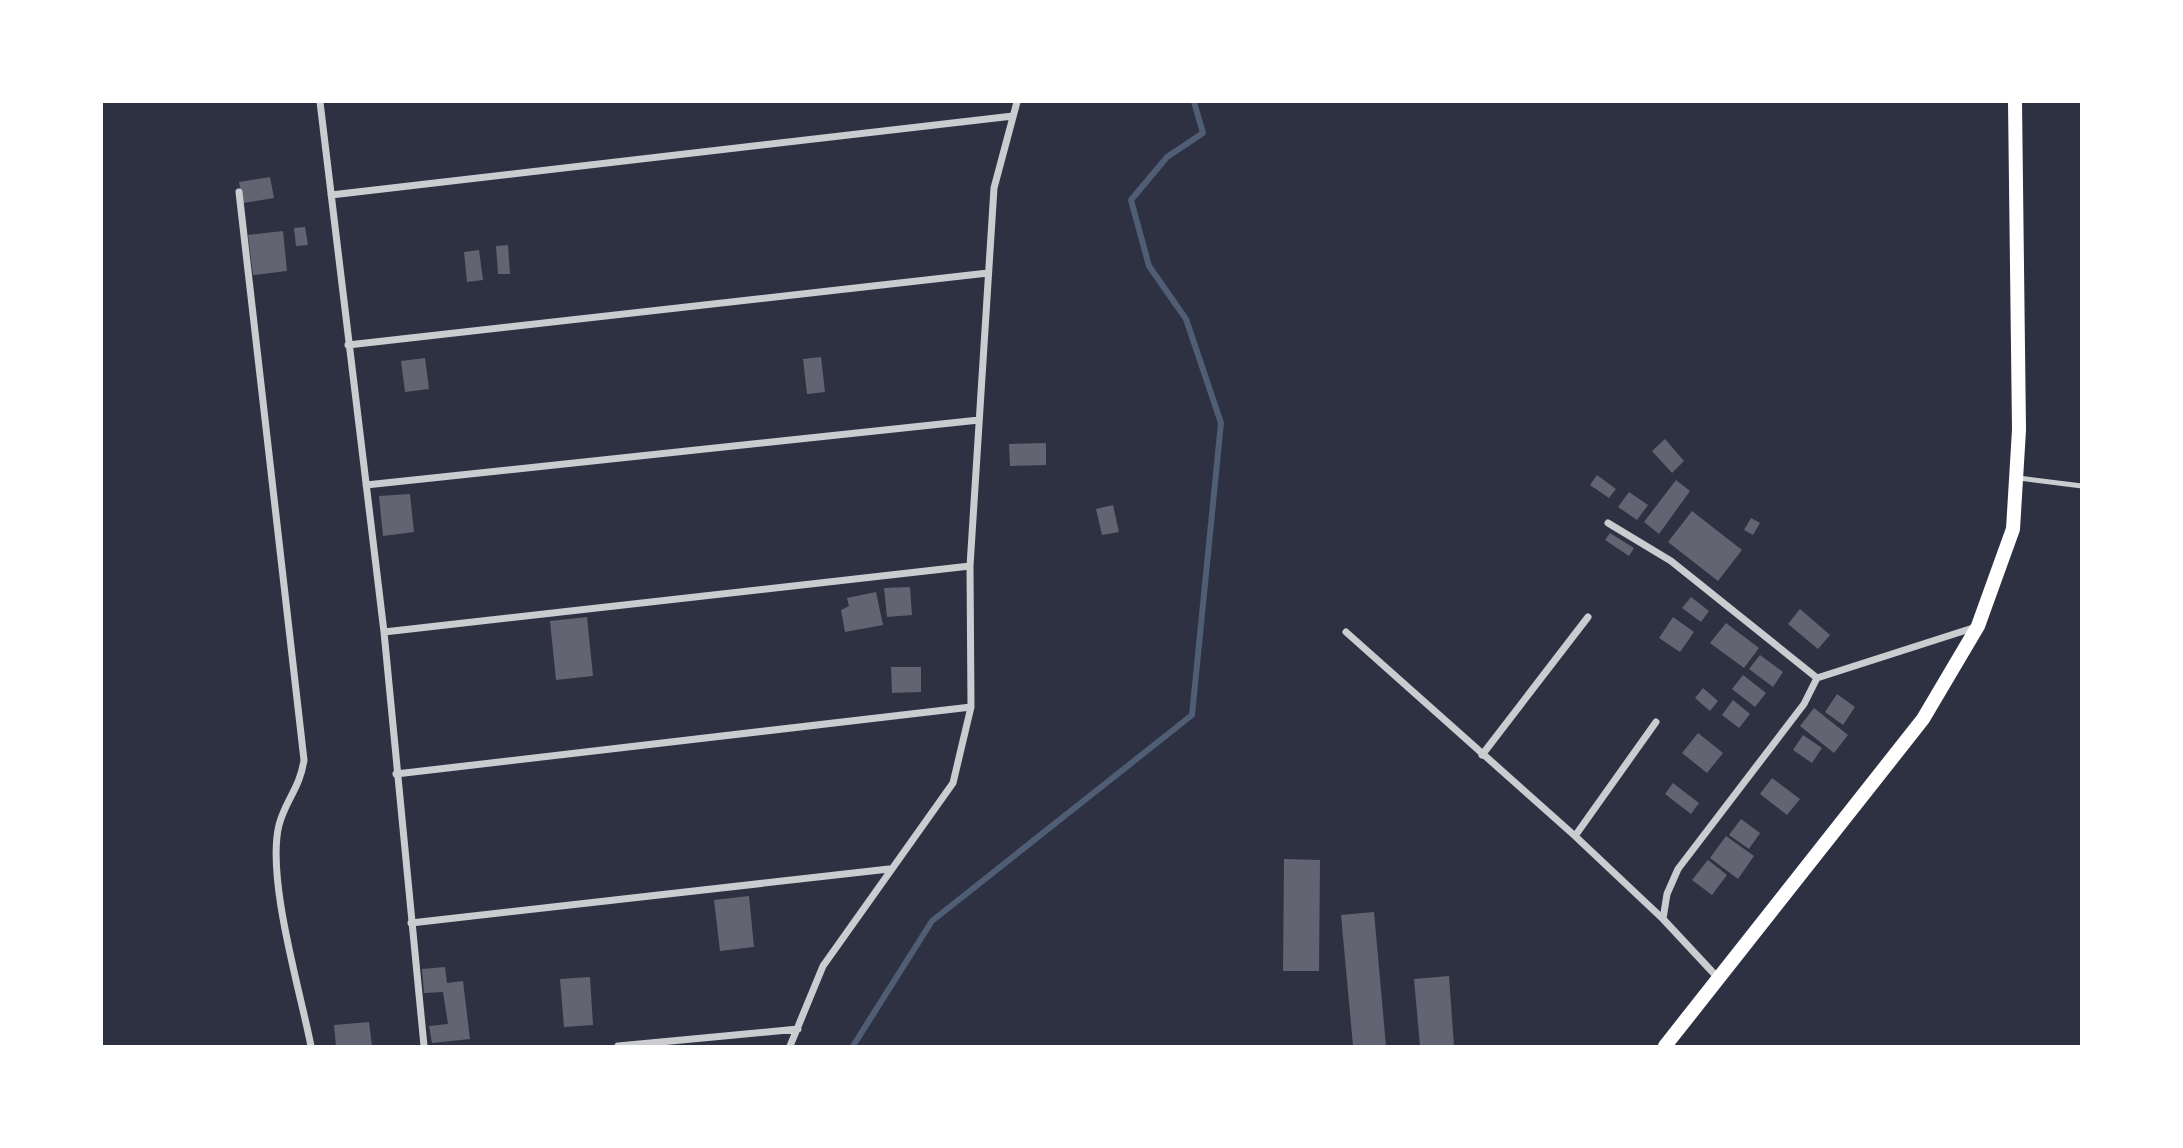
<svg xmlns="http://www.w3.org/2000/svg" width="2183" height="1148" viewBox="0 0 2183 1148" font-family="Spectral,serif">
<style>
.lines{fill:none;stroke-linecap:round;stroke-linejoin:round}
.stream{stroke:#4f5d75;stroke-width:6}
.building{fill:#626471}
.service{stroke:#caccd0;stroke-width:5}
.minor{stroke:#caccd0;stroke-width:7}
.secondary{stroke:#fff;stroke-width:14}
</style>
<rect width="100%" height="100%" fill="#2d3142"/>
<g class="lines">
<!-- stream -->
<path class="stream" d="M 853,1046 L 932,921 L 1192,715 L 1221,423 L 1186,319 L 1149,266 L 1131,200 L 1167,157 L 1203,133 L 1194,102"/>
</g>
<!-- building -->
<path class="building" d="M 270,177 L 274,198 L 243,203 L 239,182 Z
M 305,227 L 308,245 L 296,246 L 294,228 Z
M 283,231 L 287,271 L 253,275 L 248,235 Z
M 508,245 L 510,274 L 498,274 L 496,246 Z
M 479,250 L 483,280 L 467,282 L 464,252 Z
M 821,357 L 825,392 L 807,394 L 803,359 Z
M 425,358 L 429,389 L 405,392 L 401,361 Z
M 1665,439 L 1684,461 L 1672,473 L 1652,451 Z
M 1046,443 L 1046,465 L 1010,466 L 1009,444 Z
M 1597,475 L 1616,489 L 1609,498 L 1590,485 Z
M 1676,480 L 1690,491 L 1659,534 L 1644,522 Z
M 1629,492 L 1648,505 L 1637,520 L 1618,507 Z
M 410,494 L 414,532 L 383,536 L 379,496 Z
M 1113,505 L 1119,532 L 1102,535 L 1096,509 Z
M 1692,511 L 1742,550 L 1718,581 L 1668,542 Z
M 1751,518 L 1760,523 L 1753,535 L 1744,530 Z
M 1610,533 L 1634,548 L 1629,556 L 1605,540 Z
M 910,587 L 912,615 L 887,617 L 884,588 Z
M 876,592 L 883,625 L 845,632 L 841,610 L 849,606 L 847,598 Z
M 1691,597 L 1709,611 L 1701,622 L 1682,608 Z
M 1800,609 L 1830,635 L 1818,649 L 1788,624 Z
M 587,617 L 593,676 L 556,680 L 550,621 Z
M 1673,617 L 1694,632 L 1680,652 L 1659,638 Z
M 1726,623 L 1759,648 L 1744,668 L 1710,643 Z
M 1760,655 L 1783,672 L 1773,687 L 1749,669 Z
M 891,667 L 921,667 L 921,692 L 892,693 Z
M 1743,675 L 1766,693 L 1755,707 L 1732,689 Z
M 1703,688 L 1718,701 L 1710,711 L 1695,698 Z
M 1837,694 L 1855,707 L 1843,725 L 1825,712 Z
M 1733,700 L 1750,714 L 1739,728 L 1722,715 Z
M 1814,708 L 1848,735 L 1834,753 L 1800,726 Z
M 1698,733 L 1723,753 L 1707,773 L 1682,753 Z
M 1803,735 L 1822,748 L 1812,763 L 1793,750 Z
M 1772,778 L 1800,799 L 1787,815 L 1760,794 Z
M 1673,783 L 1699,803 L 1691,814 L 1665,794 Z
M 1741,819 L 1760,833 L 1749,849 L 1729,835 Z
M 1726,836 L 1754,856 L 1738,879 L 1710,858 Z
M 1284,859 L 1320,860 L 1319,971 L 1283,971 Z
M 1708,860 L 1727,875 L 1712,895 L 1692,880 Z
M 749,896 L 754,947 L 720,951 L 714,900 Z
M 1374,912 L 1386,1046 L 1353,1046 L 1341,915 Z
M 445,967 L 447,983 L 463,981 L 470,1039 L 432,1043 L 429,1026 L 448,1024 L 443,992 L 424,993 L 422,969 Z
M 1449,976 L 1454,1046 L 1420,1046 L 1414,979 Z
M 590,977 L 593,1025 L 564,1027 L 560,979 Z
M 369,1022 L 372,1046 L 336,1046 L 334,1025 Z"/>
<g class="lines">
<!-- service -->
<path class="service" d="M 2019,478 L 2082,486"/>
<!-- minor -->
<path class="minor" d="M 320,102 L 384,632 L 424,1046
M 239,192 L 304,760 C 300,788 285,801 279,825 C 266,878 300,990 311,1046
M 331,195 L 1013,116
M 348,345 L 988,273
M 366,485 L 979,420
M 1608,523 L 1671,561 L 1817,678 L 1804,704 L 1678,869 L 1667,894 L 1663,919 L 1719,979
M 384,632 L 970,566
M 1346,632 L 1575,836 L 1663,919
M 1817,678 L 1976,627
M 1482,755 L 1588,617
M 396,774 L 971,707
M 1575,836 L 1656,722
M 411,923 L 889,869
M 618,1046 L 798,1029
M 790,1046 L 823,966 L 953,783 L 971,707 L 970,566 L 994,188 L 1017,102"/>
<!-- secondary -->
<path class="secondary" d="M 1665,1046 L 1923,719 L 1978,626 L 2013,529 L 2019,430 L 2015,102"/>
</g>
<!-- border -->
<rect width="2183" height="1148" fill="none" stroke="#ffffff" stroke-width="206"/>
</svg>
